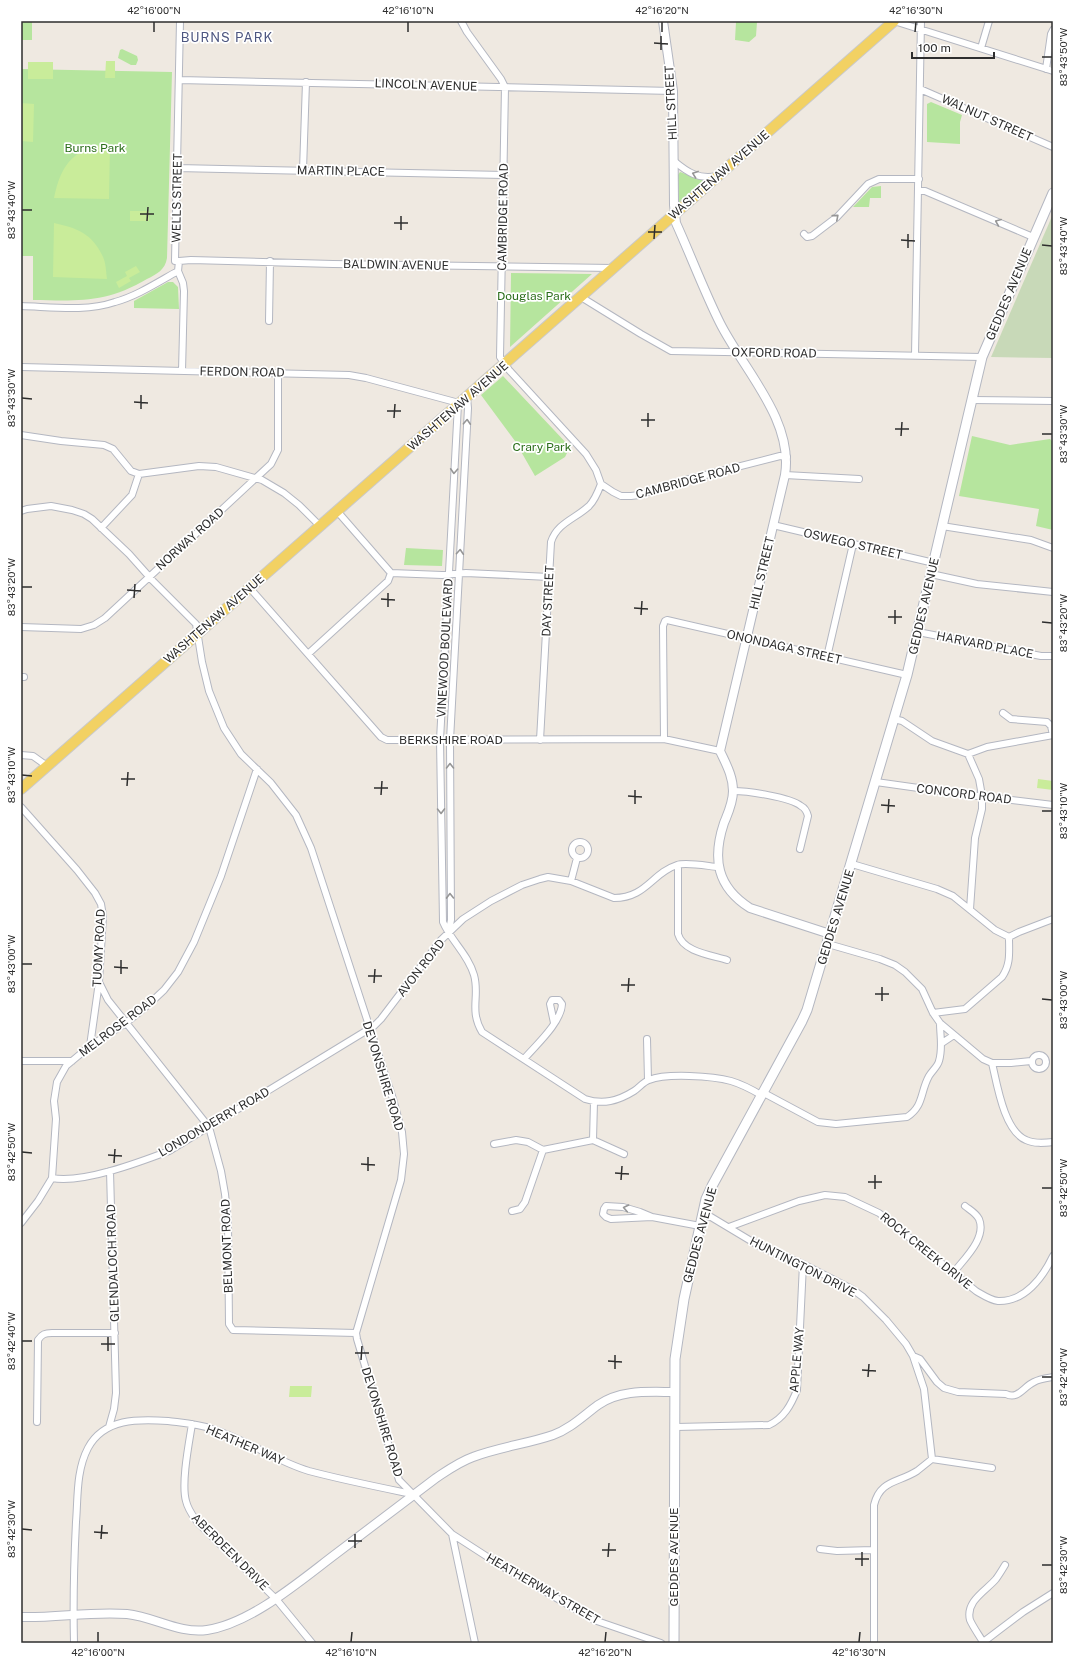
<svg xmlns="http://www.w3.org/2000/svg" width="1074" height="1664" viewBox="0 0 1074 1664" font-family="'Public Sans',sans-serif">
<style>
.green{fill:#b6e59e}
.cemetery{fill:#c8d9b8}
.pitch{fill:#c9ec9a}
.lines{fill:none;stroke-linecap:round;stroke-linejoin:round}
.minor-casing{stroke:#b4b7c1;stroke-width:8}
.tertiary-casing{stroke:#b4b7c1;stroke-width:10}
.secondary-casing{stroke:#b4b7c1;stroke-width:11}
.primary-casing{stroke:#c9c9c9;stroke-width:12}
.minor{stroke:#fff;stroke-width:6}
.tertiary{stroke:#fff;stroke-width:8}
.secondary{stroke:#fff;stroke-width:9}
.primary{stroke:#f2d163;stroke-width:10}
.oneway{stroke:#969696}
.ticks{fill:none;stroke:#2e2e2e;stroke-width:1.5}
.labels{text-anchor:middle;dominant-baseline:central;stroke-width:3.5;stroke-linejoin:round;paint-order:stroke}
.street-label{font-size:12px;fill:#2e2e2e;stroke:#fff}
.park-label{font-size:12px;fill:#2c6e1b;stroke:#fff}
.neighbourhood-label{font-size:13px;letter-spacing:1px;fill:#4d5680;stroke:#fff}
.neatline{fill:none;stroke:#2e2e2e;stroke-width:1.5}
.ticks-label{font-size:10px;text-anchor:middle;fill:#2e2e2e}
</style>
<rect width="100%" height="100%" fill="#efe9e1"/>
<!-- green -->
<path class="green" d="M 21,21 L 32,21 L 32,40 L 21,40 Z
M 736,22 L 757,22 L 756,36 L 749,42 L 735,40 Z
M 122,49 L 137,56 L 138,60 L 136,65 L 131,65 L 118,58 L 120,50 Z
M 21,69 L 172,72 L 167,258 C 165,270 157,274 147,279 C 106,303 79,301 33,300 L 33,256 L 21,256 Z
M 931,102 L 962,115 L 960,122 L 960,144 L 927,142 L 927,104 Z
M 680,172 L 705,181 L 679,203 L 678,175 Z
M 881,186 L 881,198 L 870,198 L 869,207 L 853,207 L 872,187 Z
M 511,273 L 592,274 L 510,347 Z
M 168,282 L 173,282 L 178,287 L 179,309 L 134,308 L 134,301 Z
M 503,376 L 570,447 L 565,457 L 535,476 L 515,441 L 481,395 Z
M 972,436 L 1010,445 L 1050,439 L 1053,442 L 1053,530 L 1036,526 L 1039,509 L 959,496 Z
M 406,548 L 443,550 L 442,566 L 404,565 Z"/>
<!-- cemetery -->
<path class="cemetery" d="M 1053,214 L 1053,358 L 991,357 Z"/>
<!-- pitch -->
<path class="pitch" d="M 106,61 L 115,61 L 115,78 L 105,78 Z
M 28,62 L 53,62 L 53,79 L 28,79 Z
M 21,103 L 34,104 L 33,142 L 21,141 Z
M 110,144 L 109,199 L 54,198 C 59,175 65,159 88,148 C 94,146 103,145 110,144 Z
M 130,211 L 149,211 L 149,221 L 130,221 Z
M 54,223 C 77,228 93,234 103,257 C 106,263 106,272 107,279 L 53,277 Z
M 136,266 L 140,272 L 129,278 L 131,281 L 119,288 L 116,282 L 127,276 L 125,272 Z
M 1038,779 L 1053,781 L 1053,790 L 1037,788 Z
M 290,1386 L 312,1386 L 311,1397 L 289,1397 Z"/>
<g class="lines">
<!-- minor casing -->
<g class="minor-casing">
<path id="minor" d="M 180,21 L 175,261 L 179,261 L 178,271 L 183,283 L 184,291 L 182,371
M 461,21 L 467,32 L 501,79 L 505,87 L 500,357 L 509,370 L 586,454 L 596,470 L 601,484 L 613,492 L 621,496 L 631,496 L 639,495 L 674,483 L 780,456 L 787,457
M 894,21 L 1053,71
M 981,48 L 989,21
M 1046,69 L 1051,34 L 1053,30
M 179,80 L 673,91
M 920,89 L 1053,147
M 674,161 C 687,172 699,180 717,176
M 177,168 L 504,175
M 303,170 L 306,82
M 919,191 L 925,191 L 1033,237
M 804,234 L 807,237 L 812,236 L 837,217 L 868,184 L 879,179 L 919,179
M 179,261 L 191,260 L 333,264 L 613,268
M 581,297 L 641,334 L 671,351 L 982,357
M 21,306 C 52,307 86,312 115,302 C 137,296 158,282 178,271
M 269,321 L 270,261
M 915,355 L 921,21
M 21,367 L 349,375 L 366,378 L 459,403
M 972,400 L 1053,401
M 458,404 L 440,740 L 443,922 C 451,941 468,954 474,975 C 480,996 469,1010 482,1032 L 585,1099 C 603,1105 618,1101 634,1091 C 639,1088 643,1082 649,1080 C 666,1073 713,1076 731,1081 C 741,1084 751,1089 761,1095
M 21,435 L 61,441 L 104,445 L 113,449 L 131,471 L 139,474 L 199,466 L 216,467 L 262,480 L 284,493 L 299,505 L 320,526
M 785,475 L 859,479
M 21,511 L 27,509 L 51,506 L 72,510 L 84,514 L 92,519 L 129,554 L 153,581 L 196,624 L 202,662 L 209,691 L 224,728 L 241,754 L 271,783 L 296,815 L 311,848 L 393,1099 L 402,1132 L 404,1154 L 401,1180 L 356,1333 L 357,1339 L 399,1480 L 452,1534 L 475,1643
M 337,511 L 391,573 L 442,575 L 466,573 L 549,577
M 773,525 L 934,563
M 942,526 L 1031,540 L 1053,548
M 101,528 L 132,495 L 139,474
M 931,574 L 977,584 L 1053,592
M 249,587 L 381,737 L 387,740 L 664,739 L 720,751
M 21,627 L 81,629 L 94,625 L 105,618 L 271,464 L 278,450 L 278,373
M 918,632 L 1041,656 L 1053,656
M 308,654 L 388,581 L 391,573
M 827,657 L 853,544
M 21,677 L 24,677
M 1003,713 L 1011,719 L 1047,722 L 1051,726 L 1053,735
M 894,719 L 902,721 L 932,741 L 968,754 L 987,747 L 1053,735
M 664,739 L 663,626 L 665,621 L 667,620 L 907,675
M 540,740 L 551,542 C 557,523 575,519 589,506 C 595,500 598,492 601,484
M 968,754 L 979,779 L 982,796 L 982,809 L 975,838 L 970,909
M 21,755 L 33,756 L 47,766
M 876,782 L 961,794 L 1053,805
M 733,791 C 747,791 790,797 801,806 C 805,808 807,812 808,816 L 800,849
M 21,807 L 77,870 L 95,893 L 101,904 L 103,916 L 99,982 L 90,1046
M572 850a8 8 0 1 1 16 0a8 8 0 1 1-16 0Z
M 852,864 L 937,889 L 953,896 L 995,930 L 1009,937
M 678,865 L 678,934 C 683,952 711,955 727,960
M 571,881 L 577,858
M 448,935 L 451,920 L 450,740 L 468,408 L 467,397
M 1009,937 L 1019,932 L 1053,919
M 828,944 L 880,959 L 895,965 L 905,972 L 922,989 L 933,1013 L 940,1023 L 983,1059 L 992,1063 C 997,1084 1004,1131 1026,1140 C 1034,1144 1044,1143 1053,1142
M 99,982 L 108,1000 L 209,1127 L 221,1171 L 225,1194 L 228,1224 L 229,1324 L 233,1330 L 356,1333
M 933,1013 L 965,1009 L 1002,977 C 1011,964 1009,952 1009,937
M 647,1039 L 648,1080
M 942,1043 L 954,1035
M1032 1062a7 7 0 1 1 14 0a7 7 0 1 1-14 0Z
M 524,1059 C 536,1045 561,1023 562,1004 L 559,1000 L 552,1000 L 550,1004 L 554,1023
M 21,1061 L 72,1061
M 992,1063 L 1011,1063 L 1031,1061
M 762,1092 L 818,1122 L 836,1124 L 907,1117 C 924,1106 920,1092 929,1076 C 932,1071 938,1066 939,1061 C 943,1048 940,1036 940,1023
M 593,1140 L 594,1102
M 593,1140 L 624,1154
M 494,1144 L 516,1140 L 528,1142 L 543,1150 L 593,1140
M 52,1178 C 82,1184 140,1162 169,1151 L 374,1026 L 381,1019 L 441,940 L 463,919 L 491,901 L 522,885 L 540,879 L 548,877 L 571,881 L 614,898 C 646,898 652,873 677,865 C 686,862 707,866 718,867
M 512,1211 L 520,1209 L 525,1202 L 543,1150
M 702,1215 L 711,1217 L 761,1247 L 803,1264 L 852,1289 L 863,1297 L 886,1320 L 906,1344 L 913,1356 L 920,1359 L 937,1382 L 944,1388 L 958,1392 L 1006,1394 C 1018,1400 1023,1387 1034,1382 C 1039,1379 1047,1378 1053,1377
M 652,1217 L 611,1219 L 606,1217 L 603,1214 L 604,1209 L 606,1206 L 623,1207 L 640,1212 L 652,1217 L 700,1226
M 21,1223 L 38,1201 L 52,1178 L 56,1119 L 54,1101 L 57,1082 L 66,1066 L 90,1046 L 126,1023 L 148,1005 L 164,990 L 178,972 L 194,942 L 221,876 L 257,769
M 729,1227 L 799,1201 L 825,1195 L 845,1197 L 879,1213 L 976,1291 C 983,1295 990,1300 998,1301 C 1025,1302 1043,1277 1053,1256
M 954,1272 C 964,1259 987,1238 979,1219 C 976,1213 970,1210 965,1206
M 37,1422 L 38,1340 C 42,1334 45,1333 52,1333 L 115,1333
M 192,1424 C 189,1443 181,1483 186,1501 C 188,1510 193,1516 198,1523 L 276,1599 L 312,1643
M 109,1427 L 114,1409 L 116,1393 L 110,1171
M 676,1427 L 769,1425 C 784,1418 791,1405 797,1390 L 803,1264
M 932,1459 L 992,1468
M 452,1534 L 503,1567 L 594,1620 L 661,1643
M 820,1549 L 837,1551 L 873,1550
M 983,1642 C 979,1635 973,1627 970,1620 C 965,1601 987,1590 996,1579 C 999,1575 1002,1570 1005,1565
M 74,1643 C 73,1603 74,1562 76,1522 C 78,1498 76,1471 88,1448 C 104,1418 138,1419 168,1421 C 183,1423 198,1424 212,1429 C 246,1439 275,1461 309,1471 C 343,1480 378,1487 412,1494
M 874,1643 L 874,1505 C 880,1480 898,1483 917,1471 C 922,1467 927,1463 932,1459 L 924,1389 L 913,1356
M 982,1643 L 1023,1612 L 1053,1593"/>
</g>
<!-- tertiary casing -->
<g class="tertiary-casing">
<path id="tertiary" d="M 663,21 L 673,91 L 674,205 L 676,223 C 691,256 704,291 720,323 C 743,369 794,420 785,475 L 720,751 C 726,764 733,776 733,791 C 733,803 728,813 724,823 C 712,859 717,887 750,908 L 830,934
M 21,1617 C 56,1618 92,1611 127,1614 C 155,1617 179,1634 207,1630 C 252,1623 301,1580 337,1553 C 370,1528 403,1503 436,1478 C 448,1470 459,1462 473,1457 C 499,1447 527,1444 553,1435 C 570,1429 583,1416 598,1405 C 621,1389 649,1392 675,1392"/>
</g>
<!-- secondary casing -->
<g class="secondary-casing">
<path id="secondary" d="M 674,1643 L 675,1359 L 684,1299 L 706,1199 L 712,1186 L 802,1021 L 807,1010 L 907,675 L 982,357 L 1053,193"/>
</g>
<!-- primary casing -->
<g class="primary-casing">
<path id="primary" d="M 21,789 L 894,21"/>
</g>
<!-- minor -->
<use href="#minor" class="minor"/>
<!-- tertiary -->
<use href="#tertiary" class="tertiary"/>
<!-- secondary -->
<use href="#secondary" class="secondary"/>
<!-- primary -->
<use href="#primary" class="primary"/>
</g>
<!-- one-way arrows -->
<defs><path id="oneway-chevron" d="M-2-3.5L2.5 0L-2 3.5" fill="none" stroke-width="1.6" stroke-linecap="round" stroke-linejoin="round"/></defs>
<g class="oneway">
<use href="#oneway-chevron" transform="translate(695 174) rotate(-160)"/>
<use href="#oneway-chevron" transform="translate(836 217) rotate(-41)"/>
<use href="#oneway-chevron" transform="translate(998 222) rotate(-157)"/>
<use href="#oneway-chevron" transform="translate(467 422) rotate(-87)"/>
<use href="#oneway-chevron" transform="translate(454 471) rotate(93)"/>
<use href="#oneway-chevron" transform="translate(460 552) rotate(-86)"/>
<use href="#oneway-chevron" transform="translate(450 766) rotate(-90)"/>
<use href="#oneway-chevron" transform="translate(441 811) rotate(89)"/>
<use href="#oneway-chevron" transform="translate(450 896) rotate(-91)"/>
<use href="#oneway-chevron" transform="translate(626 1208) rotate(-168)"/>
</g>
<!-- ticks -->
<path class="ticks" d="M 154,32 L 154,22M 408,32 L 408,22M 662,32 L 662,22M 915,32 L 916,22M 654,43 L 668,44M 661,50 L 661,36M 1042,57 L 1052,57M 22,210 L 32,210M 140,214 L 154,214M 147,221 L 148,207M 394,223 L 408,223M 401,230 L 401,216M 648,232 L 662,232M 654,239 L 655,225M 901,240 L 915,241M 1042,245 L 1052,246M 908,248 L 908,234M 22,398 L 32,399M 134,402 L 148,403M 141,409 L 141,395M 387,411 L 401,411M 394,418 L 395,404M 641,420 L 655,420M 648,427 L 648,413M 895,429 L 909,429M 1042,434 L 1052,434M 901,436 L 902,422M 22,587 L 32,587M 127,590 L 141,591M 134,598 L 135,584M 381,599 L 395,600M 388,607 L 388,593M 634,608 L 648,609M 641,615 L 642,601M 888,617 L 902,617M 1042,622 L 1052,623M 895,624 L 895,610M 22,775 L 32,776M 121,779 L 135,779M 127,786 L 128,772M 374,788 L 388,788M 381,795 L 382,781M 628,796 L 642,797M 635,804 L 635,790M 881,805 L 895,806M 1042,811 L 1052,811M 888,813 L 889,799M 22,964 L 32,964M 114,967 L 128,968M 121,974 L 121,960M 368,976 L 382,976M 374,983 L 375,969M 621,985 L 635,985M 628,992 L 629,978M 875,994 L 889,994M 1042,999 L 1052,1000M 882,1001 L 882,987M 22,1152 L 32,1153M 108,1155 L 122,1156M 114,1163 L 115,1149M 361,1164 L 375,1165M 368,1171 L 368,1157M 615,1173 L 629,1174M 621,1180 L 622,1166M 868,1182 L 882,1182M 1042,1188 L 1052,1188M 875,1189 L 875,1175M 22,1341 L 32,1341M 101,1344 L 115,1344M 108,1351 L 108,1337M 355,1353 L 369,1353M 361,1360 L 362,1346M 608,1361 L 622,1362M 615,1369 L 615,1355M 862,1370 L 876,1371M 868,1377 L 869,1364M 1042,1377 L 1052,1377M 22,1529 L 32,1530M 94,1532 L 108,1533M 101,1539 L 102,1525M 348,1541 L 362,1541M 355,1548 L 355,1534M 602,1550 L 616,1550M 608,1557 L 609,1543M 855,1559 L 869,1559M 1042,1565 L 1052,1565M 862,1566 L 862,1552M 98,1642 L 98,1632M 351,1642 L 352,1632M 605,1642 L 606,1632M 859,1642 L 860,1632"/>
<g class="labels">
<!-- street labels -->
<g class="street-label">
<text transform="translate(426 85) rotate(2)">LINCOLN AVENUE</text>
<text transform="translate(671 103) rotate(-93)">HILL STREET</text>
<text transform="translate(987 118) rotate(24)">WALNUT STREET</text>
<text transform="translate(341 171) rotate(1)">MARTIN PLACE</text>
<text transform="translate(719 175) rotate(-41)">WASHTENAW AVENUE</text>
<text transform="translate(177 198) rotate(-89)">WELLS STREET</text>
<text transform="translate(503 217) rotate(-89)">CAMBRIDGE ROAD</text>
<text transform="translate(396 265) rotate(1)">BALDWIN AVENUE</text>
<text transform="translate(1009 294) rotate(-67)">GEDDES AVENUE</text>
<text transform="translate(774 353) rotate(1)">OXFORD ROAD</text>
<text transform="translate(242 372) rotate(1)">FERDON ROAD</text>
<text transform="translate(458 406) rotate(-41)">WASHTENAW AVENUE</text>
<text transform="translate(688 481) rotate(-15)">CAMBRIDGE ROAD</text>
<text transform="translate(190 539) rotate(-42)">NORWAY ROAD</text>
<text transform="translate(853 544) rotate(13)">OSWEGO STREET</text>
<text transform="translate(762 573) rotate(-77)">HILL STREET</text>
<text transform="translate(548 601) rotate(-87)">DAY STREET</text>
<text transform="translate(924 606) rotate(-77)">GEDDES AVENUE</text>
<text transform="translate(214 619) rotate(-41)">WASHTENAW AVENUE</text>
<text transform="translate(985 645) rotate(11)">HARVARD PLACE</text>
<text transform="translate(784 647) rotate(13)">ONONDAGA STREET</text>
<text transform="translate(445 648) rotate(-87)">VINEWOOD BOULEVARD</text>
<text x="451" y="740">BERKSHIRE ROAD</text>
<text transform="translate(964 794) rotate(7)">CONCORD ROAD</text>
<text transform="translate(836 917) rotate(-73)">GEDDES AVENUE</text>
<text transform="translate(99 948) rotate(-87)">TUOMY ROAD</text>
<text transform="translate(421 968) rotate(-52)">AVON ROAD</text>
<text transform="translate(118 1026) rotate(-37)">MELROSE ROAD</text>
<text transform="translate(383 1076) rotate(73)">DEVONSHIRE ROAD</text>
<text transform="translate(214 1122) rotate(-30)">LONDONDERRY ROAD</text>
<text transform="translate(700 1235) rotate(-75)">GEDDES AVENUE</text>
<text transform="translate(227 1246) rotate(-92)">BELMONT ROAD</text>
<text transform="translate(926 1251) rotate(39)">ROCK CREEK DRIVE</text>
<text transform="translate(113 1263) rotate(-92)">GLENDALOCH ROAD</text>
<text transform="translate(803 1267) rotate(27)">HUNTINGTON DRIVE</text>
<text transform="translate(797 1360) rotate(-85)">APPLE WAY</text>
<text transform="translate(382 1422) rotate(73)">DEVONSHIRE ROAD</text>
<text transform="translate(245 1445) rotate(23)">HEATHER WAY</text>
<text transform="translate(230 1552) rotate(45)">ABERDEEN DRIVE</text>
<text transform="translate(674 1557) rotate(-90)">GEDDES AVENUE</text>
<text transform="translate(543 1589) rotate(30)">HEATHERWAY STREET</text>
</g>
<!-- park labels -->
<g class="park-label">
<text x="95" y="148">Burns Park</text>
<text x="534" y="296">Douglas Park</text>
<text x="542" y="447">Crary Park</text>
</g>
<!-- neighbourhood labels -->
<g class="neighbourhood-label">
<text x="227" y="37">BURNS PARK</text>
</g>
</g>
<!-- border -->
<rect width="1074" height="1664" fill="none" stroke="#ffffff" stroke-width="44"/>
<!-- scale -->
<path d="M912 52v6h82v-6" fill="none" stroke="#2e2e2e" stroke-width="2"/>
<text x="918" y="52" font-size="12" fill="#2e2e2e" stroke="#ffffff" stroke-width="3" paint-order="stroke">100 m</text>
<rect x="22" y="22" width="1030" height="1620" class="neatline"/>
<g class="ticks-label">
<text x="154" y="14">42°16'00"N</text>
<text x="408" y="14">42°16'10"N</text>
<text x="662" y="14">42°16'20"N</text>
<text x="916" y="14">42°16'30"N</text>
<text transform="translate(1063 57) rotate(-90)" y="4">83°43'50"W</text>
<text transform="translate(11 210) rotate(-90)" y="4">83°43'40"W</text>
<text transform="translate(1063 246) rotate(-90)" y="4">83°43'40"W</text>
<text transform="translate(11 398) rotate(-90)" y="4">83°43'30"W</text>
<text transform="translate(1063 434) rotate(-90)" y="4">83°43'30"W</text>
<text transform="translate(11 587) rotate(-90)" y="4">83°43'20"W</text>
<text transform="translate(1063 623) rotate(-90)" y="4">83°43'20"W</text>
<text transform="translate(11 775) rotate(-90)" y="4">83°43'10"W</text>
<text transform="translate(1063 811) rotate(-90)" y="4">83°43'10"W</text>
<text transform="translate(11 964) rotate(-90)" y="4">83°43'00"W</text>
<text transform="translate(1063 1000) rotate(-90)" y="4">83°43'00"W</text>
<text transform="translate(11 1152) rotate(-90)" y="4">83°42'50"W</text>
<text transform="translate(1063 1188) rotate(-90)" y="4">83°42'50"W</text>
<text transform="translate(11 1341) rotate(-90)" y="4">83°42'40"W</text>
<text transform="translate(1063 1377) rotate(-90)" y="4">83°42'40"W</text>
<text transform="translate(11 1529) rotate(-90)" y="4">83°42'30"W</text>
<text transform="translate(1063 1565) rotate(-90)" y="4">83°42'30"W</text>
<text x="98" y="1656">42°16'00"N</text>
<text x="351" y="1656">42°16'10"N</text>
<text x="605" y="1656">42°16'20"N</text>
<text x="859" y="1656">42°16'30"N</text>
</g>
</svg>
